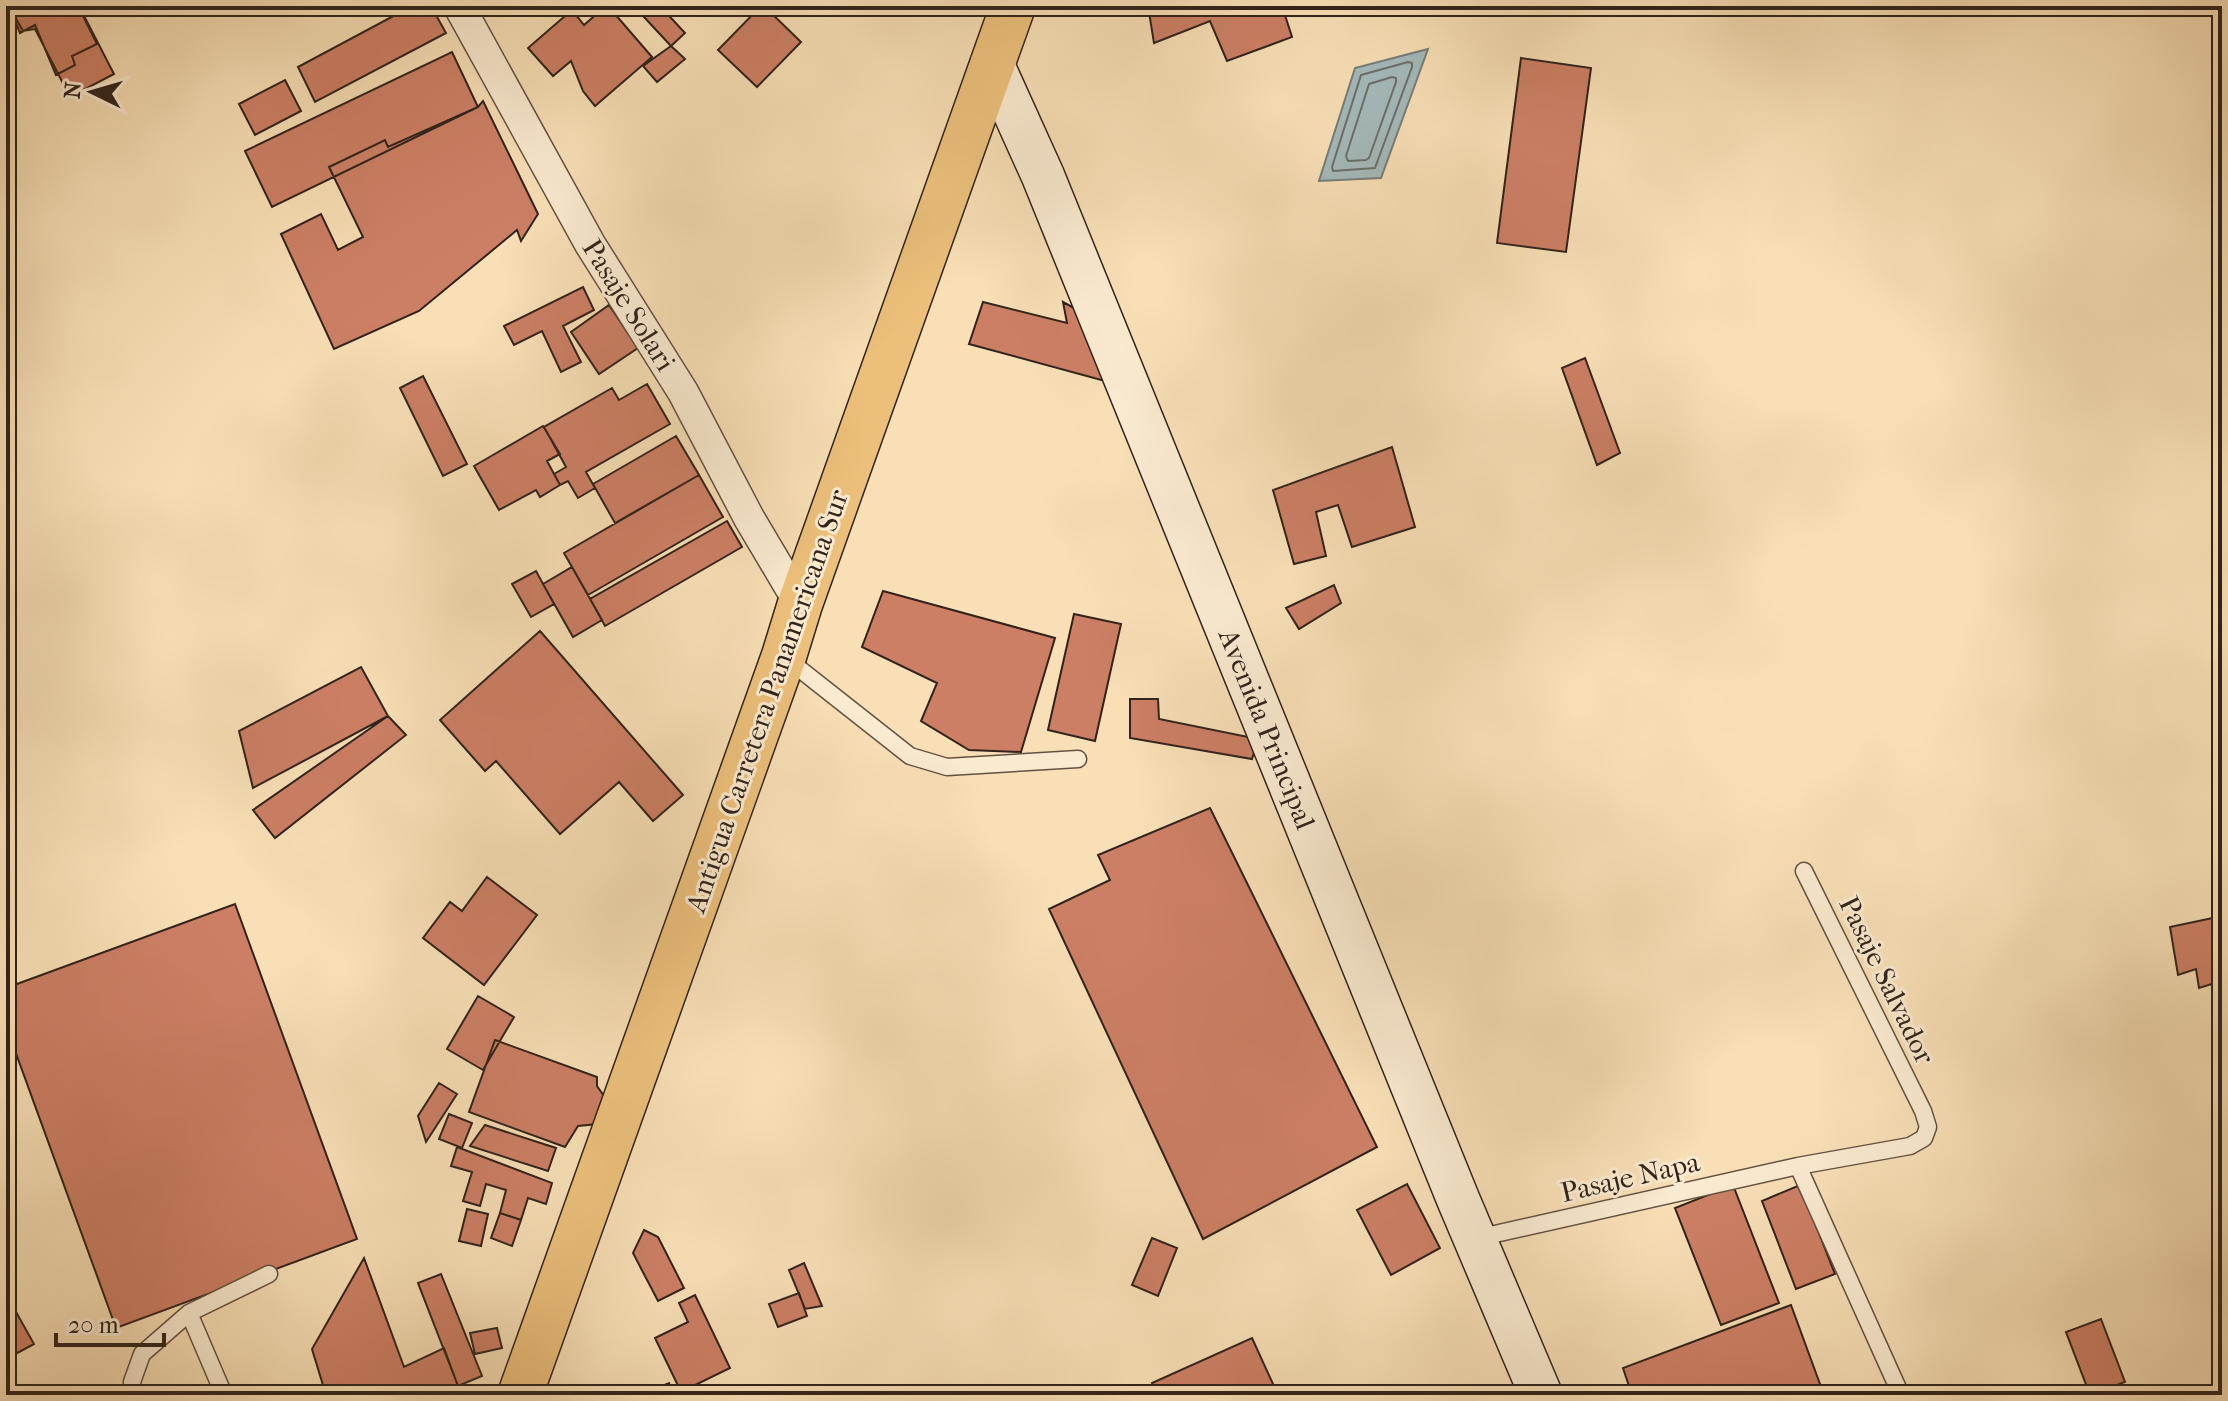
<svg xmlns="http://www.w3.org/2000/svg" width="2228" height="1401" viewBox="0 0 2228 1401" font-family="'IM FELL French Canon',serif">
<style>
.water{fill:#a4b9ba;stroke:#767d7a;stroke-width:2}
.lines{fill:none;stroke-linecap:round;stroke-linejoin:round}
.shore{stroke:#6a6e6a;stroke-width:2}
.building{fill:#cc7f65;stroke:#31231b;stroke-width:2}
.lane-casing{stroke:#635242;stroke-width:19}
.street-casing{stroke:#635242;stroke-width:33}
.secondary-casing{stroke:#31231b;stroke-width:45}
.highway-casing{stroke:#31231b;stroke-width:47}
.lane{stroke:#faead0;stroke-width:16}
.street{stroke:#faead0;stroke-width:30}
.secondary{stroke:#faead0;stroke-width:42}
.highway{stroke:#ecc07b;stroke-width:44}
.labels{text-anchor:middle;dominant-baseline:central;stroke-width:6;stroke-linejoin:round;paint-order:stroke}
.street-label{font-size:28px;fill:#31231b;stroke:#faead0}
</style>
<rect width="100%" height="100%" fill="#f8dfb6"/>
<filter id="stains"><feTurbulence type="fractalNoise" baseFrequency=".0025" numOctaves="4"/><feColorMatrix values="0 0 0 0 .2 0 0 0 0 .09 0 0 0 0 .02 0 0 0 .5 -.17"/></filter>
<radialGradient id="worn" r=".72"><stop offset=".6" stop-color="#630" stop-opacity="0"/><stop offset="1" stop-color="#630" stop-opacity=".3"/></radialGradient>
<!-- water -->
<path class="water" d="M 1428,49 L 1381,178 L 1319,181 L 1355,68 Z"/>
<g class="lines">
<!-- shore -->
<path class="shore" d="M 1408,62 L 1412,63 L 1412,67 L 1375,168 L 1333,171 L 1332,167 L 1361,75 Z
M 1392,77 L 1396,78 L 1396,82 L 1369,158 L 1366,160 L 1348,161 L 1346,156 L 1369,84 Z"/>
</g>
<!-- building -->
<path class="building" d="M 9,6 L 78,6 L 97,44 L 72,56 L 75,65 L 56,75 L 35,25 L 20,33 Z
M 13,6 L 79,6 L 114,74 L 70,97 L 35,29 L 23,31 L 10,8 Z
M 412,6 L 431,6 L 446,33 L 315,102 L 298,67 Z
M 606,6 L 608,6 L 652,57 L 595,106 L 583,91 L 571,61 L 553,76 L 528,48 L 572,10 L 584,25 Z
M 656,6 L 660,6 L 685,33 L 671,46 L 644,17 Z
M 761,6 L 764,6 L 801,42 L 757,87 L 718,50 Z
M 1148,6 L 1282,6 L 1292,37 L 1227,61 L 1210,21 L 1154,43 Z
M 671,46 L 685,59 L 657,82 L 643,66 Z
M 452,52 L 478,107 L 272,207 L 245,151 Z
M 1521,58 L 1591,68 L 1566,252 L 1497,243 Z
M 285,80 L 301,111 L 255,135 L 239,104 Z
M 483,101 L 538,214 L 521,241 L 517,230 L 419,311 L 334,349 L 281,234 L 321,214 L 338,250 L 363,237 L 329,167 L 385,140 L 388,147 L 478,107 Z
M 583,287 L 594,310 L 563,326 L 581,362 L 561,372 L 542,331 L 514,345 L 504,326 Z
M 983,302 L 1067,323 L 1063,302 L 1087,315 L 1116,384 L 969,344 Z
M 609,305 L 638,348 L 599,374 L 571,332 Z
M 1585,358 L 1620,453 L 1597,465 L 1562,368 Z
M 423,376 L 467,464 L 443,476 L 400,388 Z
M 647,384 L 670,424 L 586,472 L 595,488 L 578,498 L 568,481 L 560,485 L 554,474 L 566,467 L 544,427 L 612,388 L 619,400 Z
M 543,426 L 560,454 L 547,461 L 560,485 L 540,497 L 536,490 L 499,510 L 474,466 Z
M 676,436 L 699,475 L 615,523 L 593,484 Z
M 1392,447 L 1415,527 L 1352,547 L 1338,505 L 1316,512 L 1326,556 L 1294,564 L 1273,490 Z
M 699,475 L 723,517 L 588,595 L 564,553 Z
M 727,521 L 742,547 L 605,626 L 590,599 Z
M 572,567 L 602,620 L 573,637 L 543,584 Z
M 536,571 L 554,604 L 531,617 L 512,584 Z
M 1334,585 L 1341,603 L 1299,629 L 1286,608 Z
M 883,591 L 1055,638 L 1021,752 L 969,750 L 921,721 L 937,683 L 862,647 Z
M 1074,614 L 1121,624 L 1095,741 L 1048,730 Z
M 540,631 L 683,795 L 653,821 L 619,782 L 560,834 L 496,761 L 485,771 L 440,720 Z
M 361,667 L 388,716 L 253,788 L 239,731 Z
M 1130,699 L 1158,699 L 1159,719 L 1258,739 L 1252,759 L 1130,738 Z
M 388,716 L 406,735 L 275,838 L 253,810 Z
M 1210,808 L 1377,1147 L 1203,1239 L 1049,909 L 1110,880 L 1098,855 Z
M 487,877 L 537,915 L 484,985 L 423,938 L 450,902 L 462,911 Z
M 235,904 L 357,1239 L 116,1328 L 6,1026 L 6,988 Z
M 2222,916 L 2222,981 L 2199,988 L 2196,969 L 2178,975 L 2170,927 Z
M 478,996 L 514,1017 L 483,1070 L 447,1049 Z
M 495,1040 L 597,1077 L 597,1086 L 604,1096 L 598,1124 L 578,1126 L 565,1147 L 469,1112 Z
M 439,1083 L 457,1094 L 426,1142 L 418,1116 Z
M 449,1114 L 472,1123 L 462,1148 L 439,1139 Z
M 485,1125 L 556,1148 L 548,1171 L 470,1146 Z
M 457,1147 L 552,1183 L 546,1204 L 528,1198 L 521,1220 L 500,1213 L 506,1190 L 486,1184 L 480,1206 L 463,1201 L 472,1172 L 451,1166 Z
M 1407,1184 L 1440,1248 L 1391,1275 L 1357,1210 Z
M 1733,1185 L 1779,1303 L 1721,1325 L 1675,1208 Z
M 1800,1185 L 1835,1274 L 1796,1289 L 1762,1201 Z
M 467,1209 L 488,1214 L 481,1246 L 459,1241 Z
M 500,1213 L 521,1220 L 512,1246 L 491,1238 Z
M 644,1230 L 658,1237 L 684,1288 L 658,1301 L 633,1253 Z
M 1152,1238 L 1177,1248 L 1158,1296 L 1132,1285 Z
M 364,1258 L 404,1367 L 444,1348 L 458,1386 L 478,1395 L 326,1395 L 312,1349 Z
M 804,1263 L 822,1306 L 805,1309 L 789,1270 Z
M 441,1274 L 482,1376 L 458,1386 L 418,1283 Z
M 799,1293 L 807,1316 L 778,1327 L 769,1304 Z
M 6,1294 L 34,1344 L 6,1359 Z
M 695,1295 L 730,1368 L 681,1392 L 655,1338 L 688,1322 L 679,1303 Z
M 1791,1305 L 1824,1395 L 1632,1395 L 1623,1368 Z
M 2101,1319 L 2125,1382 L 2090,1395 L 2066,1332 Z
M 497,1328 L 502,1348 L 475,1354 L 470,1333 Z
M 1252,1338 L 1278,1395 L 1158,1395 L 1152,1383 Z
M 669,1383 L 673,1395 L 648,1395 L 647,1392 Z
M 2218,1388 L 2218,1395 L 2191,1395 L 2190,1391 Z"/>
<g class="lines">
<!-- lane casing -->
<g class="lane-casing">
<path id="lane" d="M 787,659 L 910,756 L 947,767 L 1078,759
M 1798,1166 L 1901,1395
M 1477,1238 L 1798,1166 L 1910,1146 L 1924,1138 L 1928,1127 L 1923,1111 L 1804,871
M 189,1313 L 224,1395
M 133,1395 L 132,1382 L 142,1354 L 189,1313 L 269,1274"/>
</g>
<!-- street casing -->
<g class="street-casing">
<path id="street" d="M 459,6 L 590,244 L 683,392 L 749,518 L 800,604"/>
</g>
<!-- secondary casing -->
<g class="secondary-casing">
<path id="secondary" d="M 992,63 L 1043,176 L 1458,1199 L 1541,1395"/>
</g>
<!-- highway casing -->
<g class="highway-casing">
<path id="highway" d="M 520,1395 L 784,656 L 800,604 L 1013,6"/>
</g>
<!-- lane -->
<use href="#lane" class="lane"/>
<!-- street -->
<use href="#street" class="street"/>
<!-- secondary -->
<use href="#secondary" class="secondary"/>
<!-- highway -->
<use href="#highway" class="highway"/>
</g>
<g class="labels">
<!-- street labels -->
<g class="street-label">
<text transform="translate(629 305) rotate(58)">Pasaje Solari</text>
<text transform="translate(767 701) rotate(-71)">Antigua Carretera Panamericana Sur</text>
<text transform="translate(1267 729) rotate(68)">Avenida Principal</text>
<text transform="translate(1887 980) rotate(64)">Pasaje Salvador</text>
<text transform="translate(1630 1177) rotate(-13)">Pasaje Napa</text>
</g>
</g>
<!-- margin -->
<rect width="2228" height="1401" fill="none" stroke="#f8dfb6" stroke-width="32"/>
<rect x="8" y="8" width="2212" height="1385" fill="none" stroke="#31231b" stroke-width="4"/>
<rect x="16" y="16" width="2196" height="1369" fill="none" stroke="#31231b" stroke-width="2"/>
<!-- north arrow -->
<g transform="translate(92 92) rotate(275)" stroke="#faead0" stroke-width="6" paint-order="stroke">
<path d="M0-6L14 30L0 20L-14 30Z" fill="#31231b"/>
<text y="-12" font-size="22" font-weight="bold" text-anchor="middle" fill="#31231b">N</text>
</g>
<!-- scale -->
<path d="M56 1333v12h108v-12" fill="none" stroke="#31231b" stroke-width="4"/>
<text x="68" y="1333" font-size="24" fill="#31231b" stroke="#faead0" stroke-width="6" paint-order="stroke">20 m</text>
<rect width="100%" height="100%" filter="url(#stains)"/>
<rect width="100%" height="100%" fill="url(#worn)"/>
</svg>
